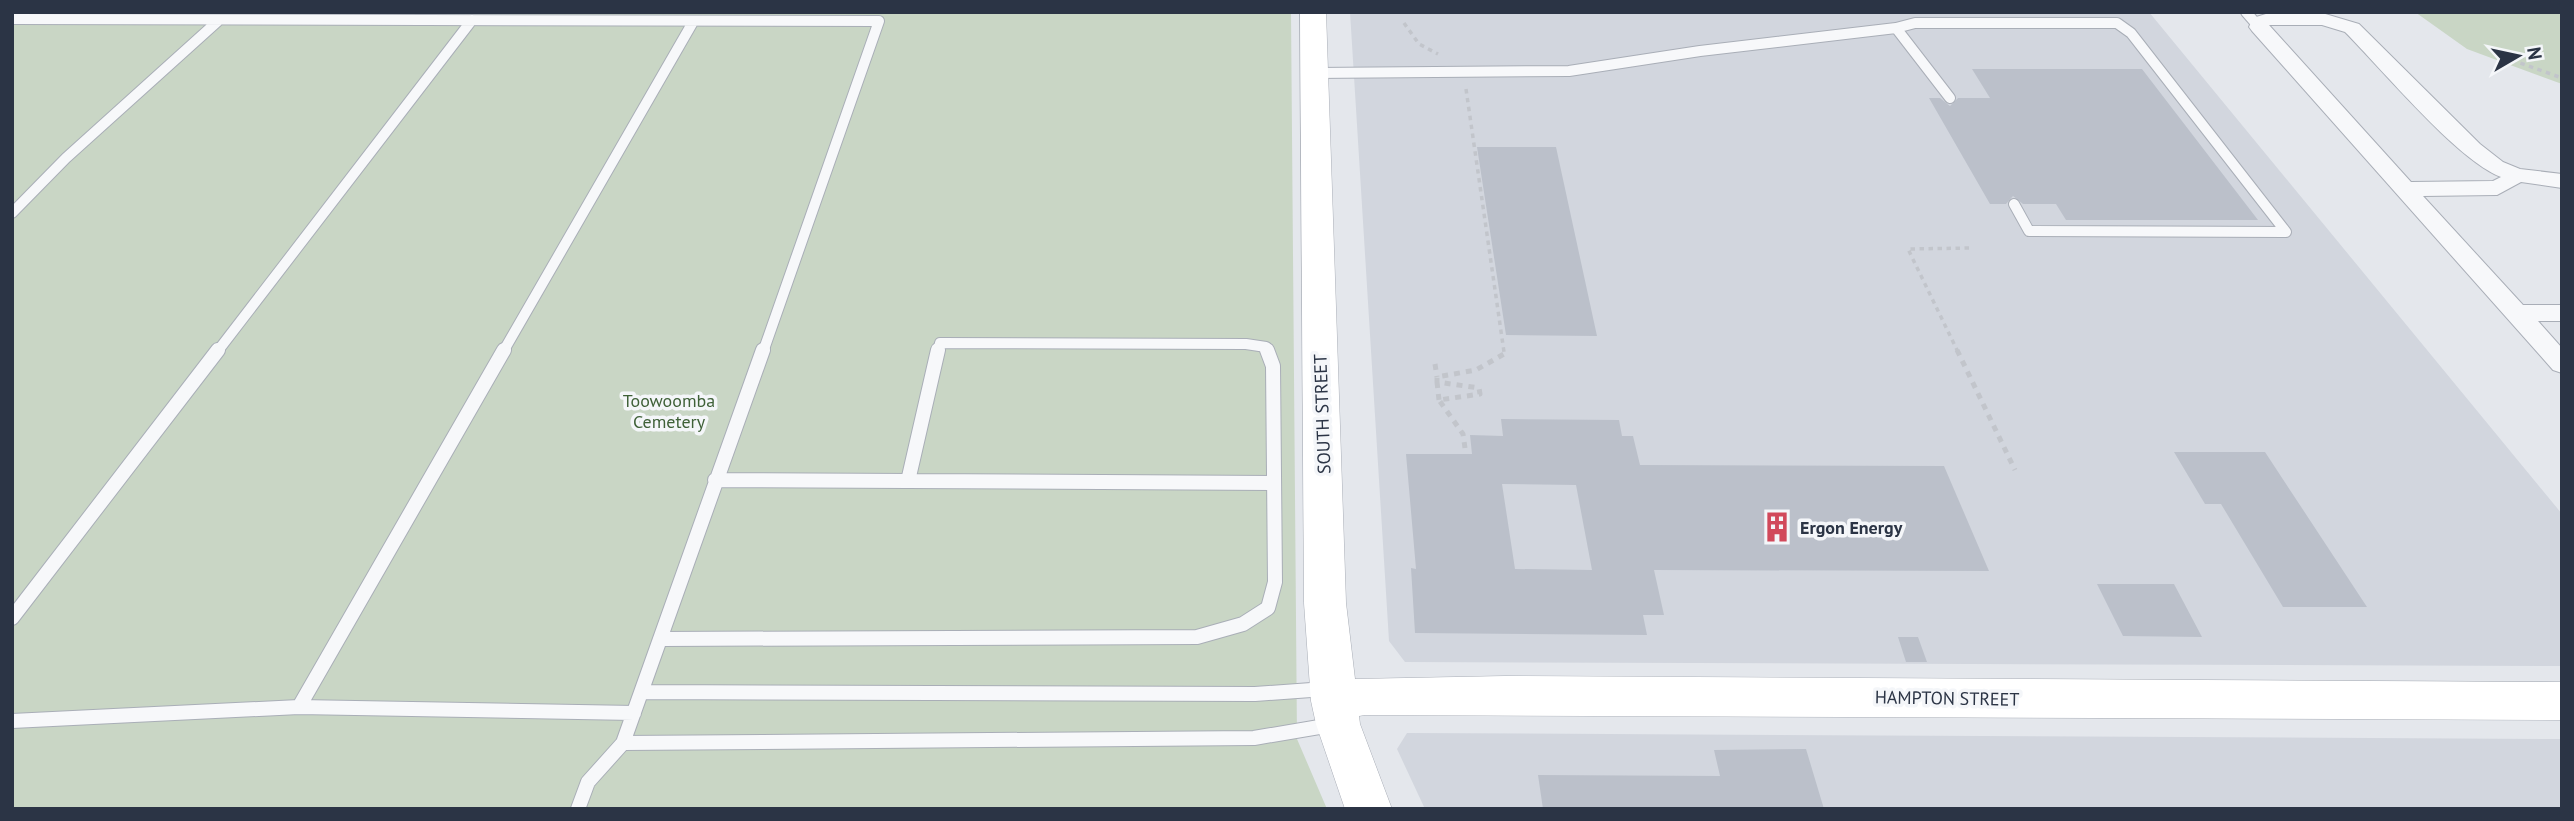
<svg xmlns="http://www.w3.org/2000/svg" width="2574" height="821" viewBox="0 0 2574 821" font-family="'PT Sans',sans-serif">
<style>
.built{fill:#d2d6de}
.green{fill:#c9d6c5}
.building{fill:#bbc0ca;fill-rule:evenodd}
.lines{fill:none;stroke-linecap:round;stroke-linejoin:round}
.lane-far1-casing{stroke:#a9aeb7;stroke-width:12}
.lane-casing{stroke:#a9aeb7;stroke-width:16}
.street-casing{stroke:#a9aeb7;stroke-width:2}
.secondary-casing{stroke:#a9aeb7;stroke-width:1}
.path-far1{stroke:#c2c5cb;stroke-width:3.5;stroke-dasharray:4.5 4.5;stroke-linecap:butt}
.path{stroke:#c2c5cb;stroke-width:5;stroke-dasharray:6 6;stroke-linecap:butt}
.lane-far1{stroke:#f7f8fa;stroke-width:10}
.lane{stroke:#f7f8fa;stroke-width:14}
.street{fill:#f7f8fa;fill-rule:evenodd}
.secondary{fill:#fff;fill-rule:evenodd}
.labels{text-anchor:middle;dominant-baseline:central;stroke-width:7;stroke-linejoin:round;paint-order:stroke}
.park-label{font-size:18px;fill:#3f6138;stroke:#f4f6f9}
.street-label{font-size:18px;fill:#2b3445;stroke:#f4f6f9}
.poi-label{font-size:18px;font-weight:bold;fill:#2b3445;stroke:#f4f6f9;text-anchor:start}
</style>
<rect width="100%" height="100%" fill="#e4e7ec"/>
<!-- built -->
<path class="built" d="M 1350,12 L 2149,12 L 2562,514 L 2562,666 L 1405,662 L 1389,641 Z
M 1407,733 L 2562,739 L 2562,809 L 1425,809 L 1397,749 Z"/>
<!-- green -->
<path class="green" d="M 12,12 L 1291,12 L 1297,739 L 1327,809 L 12,809 Z
M 2415,12 L 2562,12 L 2562,84 L 2467,49 Z"/>
<!-- building -->
<path class="building" d="M 1972,69 L 2142,69 L 2258,220 L 2066,220 L 2056,204 L 2023,204 L 2013,196 L 2006,204 L 1990,204 L 1929,98 L 1940,98 L 1950,106 L 1958,98 L 1990,98 Z
M 1477,147 L 1556,147 L 1597,336 L 1506,335 Z
M 1501,419 L 1619,420 L 1622,436 L 1633,436 L 1640,465 L 1944,466 L 1989,571 L 1654,570 L 1664,615 L 1643,615 L 1647,635 L 1415,633 L 1411,568 L 1416,569 L 1406,454 L 1472,454 L 1470,435 L 1503,436 ZM 1502,484 L 1576,485 L 1592,570 L 1515,569 Z
M 2174,452 L 2265,452 L 2367,607 L 2283,607 L 2221,504 L 2205,504 Z
M 2097,584 L 2174,584 L 2202,637 L 2123,636 Z
M 1898,637 L 1918,637 L 1927,662 L 1906,662 Z
M 1806,749 L 1824,809 L 1543,809 L 1538,775 L 1720,776 L 1714,750 Z"/>
<g class="lines">
<!-- lane-far1 casing -->
<g class="lane-far1-casing">
<path id="lane-far1" d="M 2246,12 L 2259,27
M 12,19 L 879,21 L 763,352
M 1314,73 L 1569,71 L 1700,51 L 1896,28
M 1950,98 L 1896,28 L 1915,23 L 2117,23 L 2131,33 L 2286,232 L 2029,231 L 2014,204
M 12,213 L 66,158 L 218,21
M 217,352 L 472,20
M 503,352 L 693,22
M 938,352 L 940,343 L 1246,344 L 1266,347 L 1268,352"/>
</g>
<!-- lane casing -->
<g class="lane-casing">
<path id="lane" d="M 938,350 L 908,481 L 1272,483
M 715,480 L 908,481
M 12,618 L 218,350
M 662,639 L 1197,637 L 1243,624 L 1268,608 L 1275,582 L 1273,366 L 1267,350
M 643,692 L 1255,694 L 1325,689
M 299,707 L 504,350
M 12,721 L 299,707 L 634,713
M 623,743 L 1254,738 L 1331,725
M 578,809 L 588,782 L 623,743 L 763,350"/>
</g>
<!-- street casing -->
<g class="street-casing">
<path id="street" d="M 2269,13 L 2322,13 L 2359,24 L 2480,144 L 2503,162 L 2520,169 L 2562,174 L 2562,188 L 2521,182 L 2497,195 L 2423,196 L 2523,305 L 2562,305 L 2562,321 L 2538,321 L 2562,348 L 2562,373 L 2553,370 L 2252,31 L 2249,27 L 2253,18 ZM 2269,25 L 2322,25 L 2345,32 C 2382,69 2457,160 2501,177 L 2493,181 L 2411,182 Z"/>
</g>
<!-- secondary casing -->
<g class="secondary-casing">
<path id="secondary" d="M 1300,12 L 1326,12 L 1346,603 L 1355,679 L 1505,676 L 2562,682 L 2562,720 L 1365,715 L 1359,716 L 1360,724 L 1392,809 L 1345,809 L 1316,724 L 1311,701 L 1304,603 Z"/>
</g>
<!-- path-far1 -->
<path class="path-far1" d="M 1404,23 L 1419,44 L 1438,54
M 2495,54 L 2562,78
M 1466,89 L 1504,352
M 1958,352 L 1908,249 L 1972,248"/>
<!-- path -->
<path class="path" d="M 1957,350 L 2015,470
M 1435,364 L 1437,377
M 1437,382 L 1439,400
M 1465,448 L 1463,434 L 1439,400 L 1480,394 L 1479,388 L 1437,382 L 1437,377 L 1476,370 L 1504,354 L 1503,350"/>
<!-- lane-far1 -->
<use href="#lane-far1" class="lane-far1"/>
<!-- lane -->
<use href="#lane" class="lane"/>
<!-- street -->
<use href="#street" class="street"/>
<!-- secondary -->
<use href="#secondary" class="secondary"/>
</g>
<!-- icons -->
<defs>
<g id="building-bare" transform="scale(2.415)"><path d="M-4-6H4V6H1V3H-1V6H-4ZM-2.5-4.3h1.7v1.8h-1.7ZM.8-4.3h1.7v1.8H.8ZM-2.5-1h1.7V.8h-1.7ZM.8-1h1.7V.8H.8Z" fill="#d1495b" stroke="#f4f6f9" stroke-width="2.5" paint-order="stroke"/></g>
</defs>
<g fill-rule="evenodd">
<use href="#building-bare" x="1777" y="527"/>
</g>
<g class="labels">
<!-- park labels -->
<g class="park-label">
<text x="669" y="400">Toowoomba<tspan x="669" dy="21">Cemetery</tspan></text>
</g>
<!-- street labels -->
<g class="street-label">
<text transform="translate(1322 414) rotate(-92)">SOUTH STREET</text>
<text transform="translate(1947 698) rotate(1)">HAMPTON STREET</text>
</g>
<!-- poi labels -->
<g class="poi-label">
<text x="1800" y="527">Ergon Energy</text>
</g>
</g>
<!-- border -->
<rect width="2574" height="821" fill="none" stroke="#2b3445" stroke-width="28"/>
<!-- north arrow -->
<g transform="translate(2518 56) rotate(81)" stroke="#f4f6f9" stroke-width="5" paint-order="stroke">
<path d="M0-5L12 26L0 18L-12 26Z" fill="#2b3445"/>
<text y="-10" font-size="19" font-weight="bold" text-anchor="middle" fill="#2b3445">N</text>
</g>
</svg>
